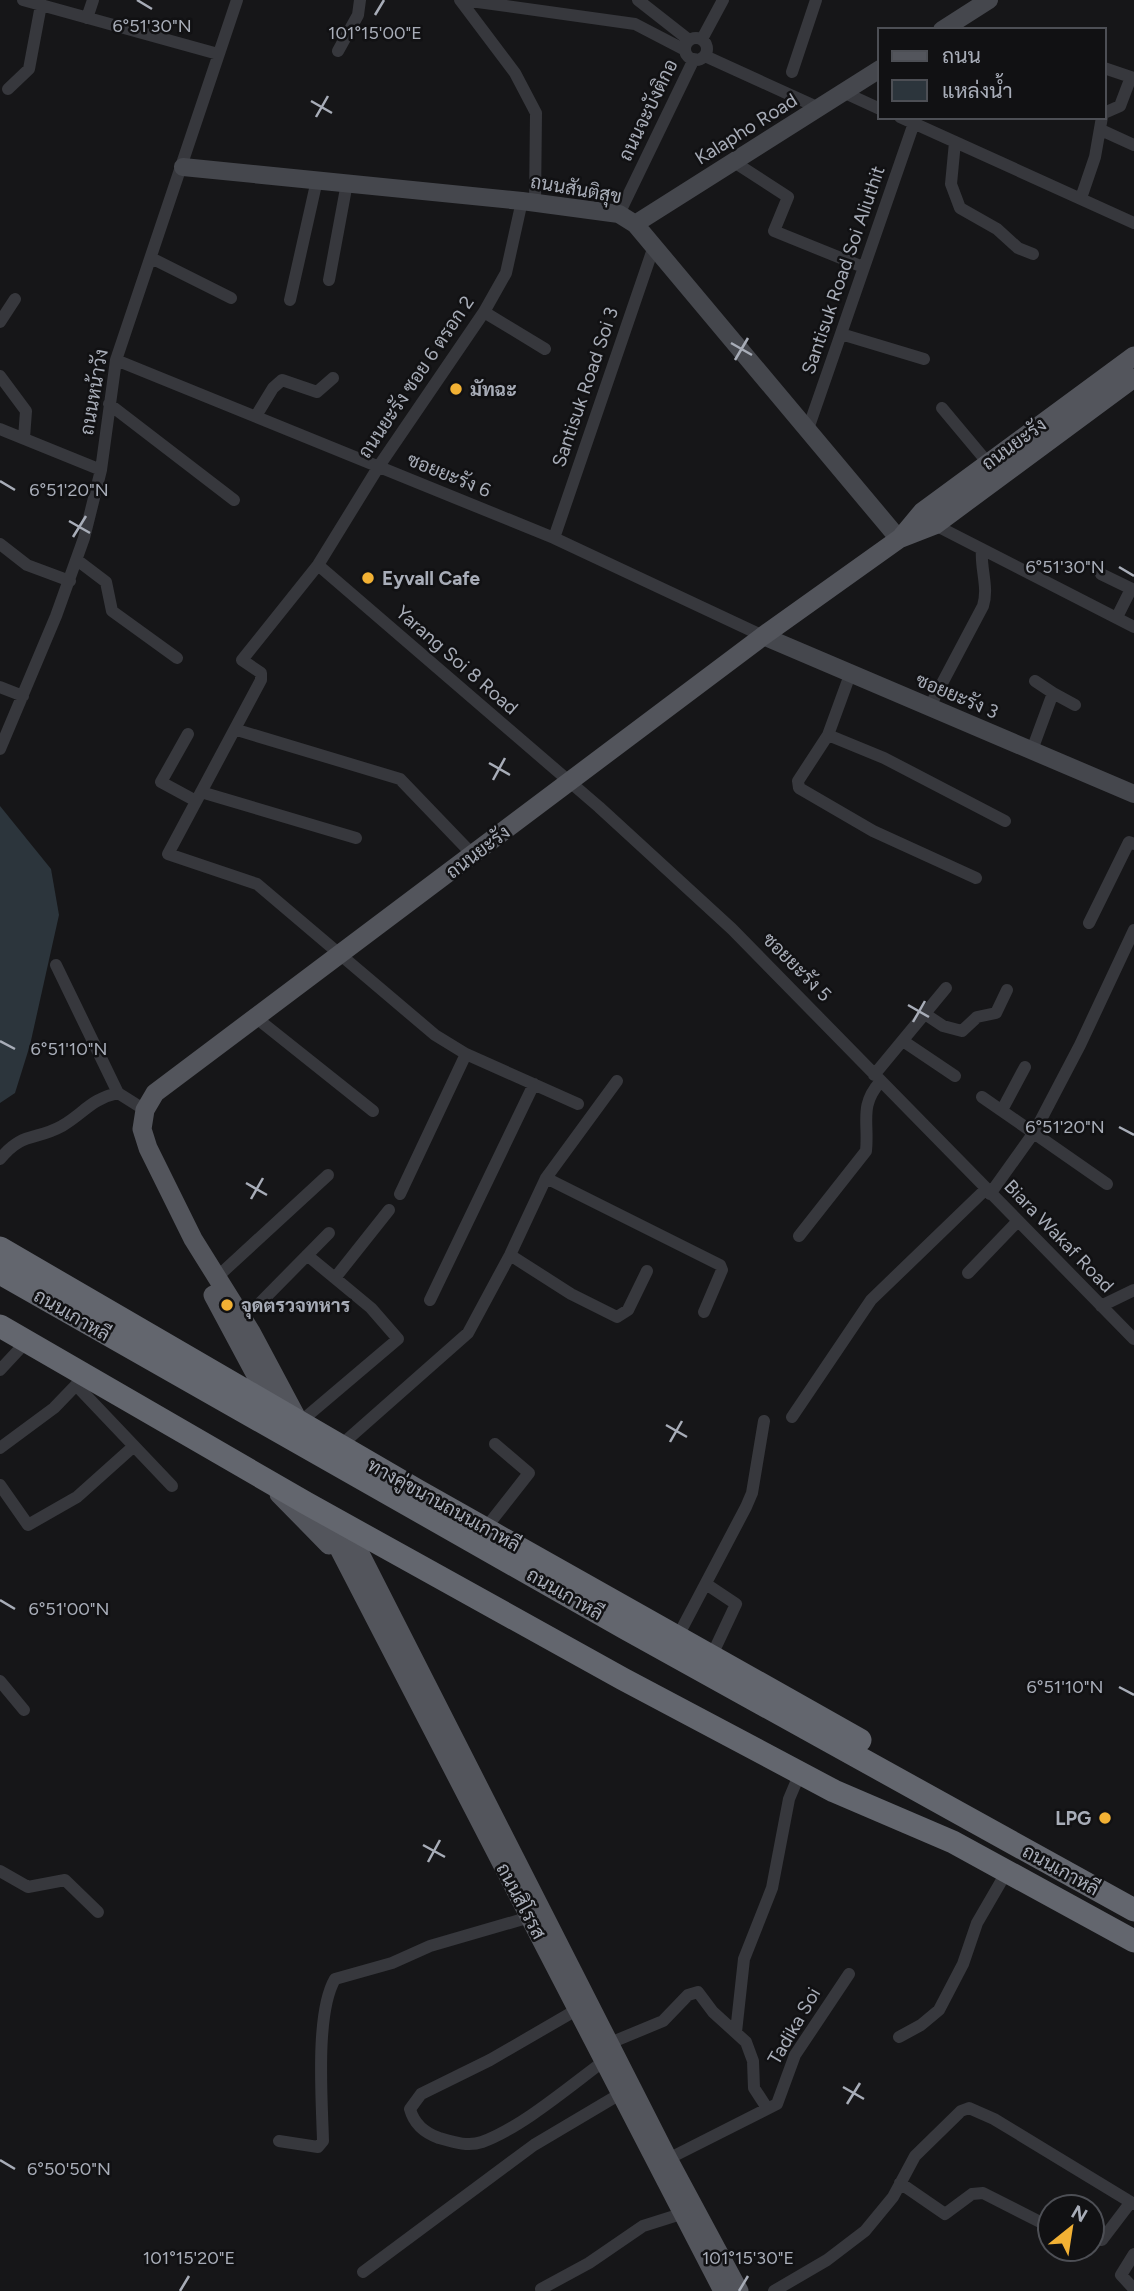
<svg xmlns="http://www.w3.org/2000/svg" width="1134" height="2291" viewBox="0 0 1134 2291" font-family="Figtree,Sarabun,sans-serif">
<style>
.water{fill:#2c353c}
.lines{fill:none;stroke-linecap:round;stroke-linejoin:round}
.street{stroke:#37383d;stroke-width:12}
.secondary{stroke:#45474d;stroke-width:18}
.primary{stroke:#53555c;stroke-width:19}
.highway{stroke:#63666e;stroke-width:23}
.ticks{fill:none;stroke:#a8adb8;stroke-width:2.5}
.poi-dot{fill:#f2b134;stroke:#111113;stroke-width:2.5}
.labels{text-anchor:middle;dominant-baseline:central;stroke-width:5;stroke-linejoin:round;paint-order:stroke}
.street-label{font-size:19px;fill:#a8adb8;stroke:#111113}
.poi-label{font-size:19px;font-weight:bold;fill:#a8adb8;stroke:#111113;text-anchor:start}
.ticks-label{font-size:18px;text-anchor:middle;fill:#a8adb8;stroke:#111113;stroke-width:5;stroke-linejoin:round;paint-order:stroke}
</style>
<rect width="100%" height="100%" fill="#161618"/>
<!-- water -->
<path class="water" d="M 0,806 L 51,869 L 59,915 L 30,1045 L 15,1093 L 0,1103 Z"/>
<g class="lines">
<!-- street -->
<path class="street" d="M 23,0 L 218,54
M 460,0 L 515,73 L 536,113 L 535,203
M 463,0 L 635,24 L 685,50
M 638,0 L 689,40
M 87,18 L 93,0
M685 49a11 11 0 1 1 22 0a11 11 0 1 1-22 0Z
M 702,39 L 723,0
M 338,51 L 358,15 L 360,0
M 705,56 L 819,108
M 1104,68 L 1134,78
M 792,72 L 816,0
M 8,89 L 29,69 L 41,5
M 843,92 L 880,109
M 1104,113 L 1120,106 L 1131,77
M 900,117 L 1134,223
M 1101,130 L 1134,145
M 955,142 L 951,184 L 960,208 L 997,229 L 1018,248 L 1033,254
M 734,162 L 788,197 L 774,231 L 863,267
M 1081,198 L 1095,157 L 1102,117
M 522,201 L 506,273 L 484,312 L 379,466 L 318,565 L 242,660 L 261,673 L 261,680 L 168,854 L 257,884 L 435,1035 L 466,1054 L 578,1104
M 619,214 L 694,59
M 151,258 L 231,298
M 329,280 L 347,183
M 290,300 L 317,180
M 484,312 L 545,349
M 0,322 L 15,299
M 841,334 L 924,359
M 116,360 L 554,538 L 763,636
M 0,376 L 26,411 L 24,438
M 109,404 L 234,500
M 942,408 L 988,463
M 256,416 L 273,388 L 282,380 L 317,392 L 333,378
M 0,429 L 101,470
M 808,429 L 914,123
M 935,525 L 1134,627
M 554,538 L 653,249
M 0,544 L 27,565 L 70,581
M 77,560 L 106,582 L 112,611 L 177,658
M 318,565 L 599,807 L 732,929 L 1134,1339
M 1101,574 L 1134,590
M 1117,617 L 1131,589
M 851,672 L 828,735 L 798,781 L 799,788 L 873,831 L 976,878
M 1035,681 L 1053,693
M 0,687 L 23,696
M 929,708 L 983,606 C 989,587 980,568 982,549
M 237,730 L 400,779 L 473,855
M 188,734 L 161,782 L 196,801
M 828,735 L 884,758 L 1005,821
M 0,749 L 56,616 L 84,538 L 101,470 L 116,360 L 237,0
M 1032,750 L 1053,693 L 1075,705
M 201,792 L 356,838
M 1089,923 L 1129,842 L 1134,844
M 56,965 L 118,1093 L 145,1110
M 925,1014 L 943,1026 L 962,1031 L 977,1017 L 996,1013 L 1007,990
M 255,1017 L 373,1111
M 903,1041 L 955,1076
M 874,1075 L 946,988
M 982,1097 L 1107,1184
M 1002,1110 L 1025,1067
M 0,1159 C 23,1131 35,1141 62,1126 C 84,1113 91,1099 118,1093
M 546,1178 L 720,1265 L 722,1270 L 704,1312
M 400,1194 L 466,1054
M 990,1194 L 1035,1131 L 1080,1045 L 1134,930
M 799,1236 L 866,1151 C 869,1122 859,1106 880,1082
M 510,1255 L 571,1294 L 617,1317 L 628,1310 L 647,1271
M 968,1273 L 1017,1222
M 335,1278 L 389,1210
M 215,1279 L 328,1175
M 430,1300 L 534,1084
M 1101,1306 L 1134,1290
M 256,1307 L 329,1233
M 0,1370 L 27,1341
M 76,1385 L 172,1486
M 306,1417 L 398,1339 L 371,1308 L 307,1255
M 792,1417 L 871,1300 L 986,1189
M 340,1446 L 468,1333 L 510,1255 L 546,1178 L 617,1081
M 0,1448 L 54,1408 L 80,1381
M 0,1485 L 28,1525 L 77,1497 L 134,1446
M 485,1529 L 529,1473 L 495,1444
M 706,1584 L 736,1604 L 712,1655
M 678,1636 L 746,1507 L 752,1493 L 764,1421
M 0,1681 L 24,1710
M 0,1871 L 28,1887 L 65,1880 L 98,1912
M 578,2009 L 490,2060 L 421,2094 L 410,2109 C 414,2124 425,2133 439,2138 C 453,2142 468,2147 482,2142 C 521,2128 570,2086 604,2061
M 736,2032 L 744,1959 L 772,1888 L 789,1799 L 800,1773
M 899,2037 L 921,2025 L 939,2010 L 963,1964 L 977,1923 L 1006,1873
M 610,2043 L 663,2021 L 688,1995 L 698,1992 L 713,2012 L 746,2042 L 753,2061 L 754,2088 L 767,2108
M 279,2141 L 318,2147 L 323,2141 C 322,2101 315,2013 335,1979 L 392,1963 L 430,1946 L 530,1917
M 668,2159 L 777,2104 L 795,2055 L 849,1974
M 900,2183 L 945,2214 L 972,2194 L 983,2193 L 1050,2227
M 1092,2240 L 1102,2240 L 1130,2203
M 1134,2254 L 1121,2275 L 1134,2289
M 363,2272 L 534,2145 L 620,2094
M 541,2289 L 589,2263 L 643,2226 L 681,2214
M 774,2291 L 827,2260 L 865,2231 L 893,2197 L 915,2156 L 961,2111 L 969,2108 L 994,2119 L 1134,2204"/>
<!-- secondary -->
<path class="secondary" d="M 942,30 L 989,0
M 183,167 L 522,201 L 619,214 L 635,224 L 899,539
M 635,224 L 880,69
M 763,636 L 1134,794"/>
<!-- primary -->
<path class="primary" d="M 902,536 L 922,512 L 1134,356
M 213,1295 L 273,1407
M 299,1422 L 251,1332 L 193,1239 L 148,1148 L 142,1129 L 145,1110 L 155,1093 L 763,636 L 899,539 L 935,525 L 1134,378
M 279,1494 L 329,1545
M 319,1510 L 723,2291
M 345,1524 L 667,2157 L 739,2291"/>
<!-- highway -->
<path class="highway" d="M 0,1248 L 418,1491 L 860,1740
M 0,1273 L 625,1628 L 1134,1910
M 0,1326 L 306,1503 L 623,1679 L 834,1791 L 953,1842 L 1134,1941"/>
</g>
<!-- ticks -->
<path class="ticks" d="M 137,0 L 152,9M 375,15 L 384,0M 311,101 L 332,113M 316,117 L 328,96M 731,343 L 752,355M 735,360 L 748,338M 0,481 L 15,490M 69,521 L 90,533M 73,537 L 86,516M 1119,567 L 1134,576M 489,763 L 510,775M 493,780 L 505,758M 908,1005 L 929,1017M 913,1022 L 925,1001M 0,1041 L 15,1049M 1119,1127 L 1134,1135M 246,1183 L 267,1195M 251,1199 L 263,1178M 666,1425 L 687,1437M 670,1442 L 682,1421M 0,1600 L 15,1609M 1119,1687 L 1134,1695M 423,1845 L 445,1857M 428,1862 L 440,1840M 843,2087 L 864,2099M 847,2104 L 860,2083M 0,2160 L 15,2169M 180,2291 L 189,2276M 739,2291 L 748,2276"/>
<!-- markers -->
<g class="poi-dot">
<circle cx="456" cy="389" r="7"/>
<circle cx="368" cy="578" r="7"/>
<circle cx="227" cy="1305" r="7"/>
<circle cx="1105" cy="1818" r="7"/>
</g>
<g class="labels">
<!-- street labels -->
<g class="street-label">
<text transform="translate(648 110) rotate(-64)">ถนนจะบังติกอ</text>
<text transform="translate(746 129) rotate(-32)">Kalapho Road</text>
<text transform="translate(576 189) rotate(10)">ถนนสันติสุข</text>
<text transform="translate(843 270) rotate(-71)">Santisuk Road Soi Aliuthit</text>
<text transform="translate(416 377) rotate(-56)">ถนนยะรัง ซอย 6 ตรอก 2</text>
<text transform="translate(585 387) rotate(-71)">Santisuk Road Soi 3</text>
<text transform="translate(94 392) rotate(-80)">ถนนหน้าวัง</text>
<text transform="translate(1014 444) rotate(-36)">ถนนยะรัง</text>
<text transform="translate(449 475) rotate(22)">ซอยยะรัง 6</text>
<text transform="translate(457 660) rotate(41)">Yarang Soi 8 Road</text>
<text transform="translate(957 696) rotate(23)">ซอยยะรัง 3</text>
<text transform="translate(478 852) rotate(-37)">ถนนยะรัง</text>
<text transform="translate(797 967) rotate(45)">ซอยยะรัง 5</text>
<text transform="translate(1059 1236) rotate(46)">Biara Wakaf Road</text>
<text transform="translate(72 1315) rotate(30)">ถนนเกาหลี</text>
<text transform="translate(444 1505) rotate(29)">ทางคู่ขนานถนนเกาหลี</text>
<text transform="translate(565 1594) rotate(30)">ถนนเกาหลี</text>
<text transform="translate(1061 1870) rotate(29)">ถนนเกาหลี</text>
<text transform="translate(521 1901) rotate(62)">ถนนสิโรรส</text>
<text transform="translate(794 2026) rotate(-60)">Tadika Soi</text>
</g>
<!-- poi labels -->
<g class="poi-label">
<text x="470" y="389">มัทฉะ</text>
<text x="382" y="578">Eyvall Cafe</text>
<text x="241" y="1305">จุดตรวจทหาร</text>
<text x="1091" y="1818" text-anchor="end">LPG</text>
</g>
</g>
<g class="ticks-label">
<text x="152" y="32">6°51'30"N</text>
<text x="375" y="39">101°15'00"E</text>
<text x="69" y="496">6°51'20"N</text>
<text x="1065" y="573">6°51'30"N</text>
<text x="69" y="1055">6°51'10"N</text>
<text x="1065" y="1133">6°51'20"N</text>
<text x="69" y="1615">6°51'00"N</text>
<text x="1065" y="1693">6°51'10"N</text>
<text x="69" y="2175">6°50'50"N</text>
<text x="189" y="2264">101°15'20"E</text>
<text x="748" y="2264">101°15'30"E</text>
</g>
<!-- legend -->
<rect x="878" y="28" width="228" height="91" fill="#111113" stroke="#4d4f55" stroke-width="2"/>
<rect x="892" y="51" width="35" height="10" fill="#53555c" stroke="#4d4f55" stroke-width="2"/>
<text x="942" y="63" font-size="21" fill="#a8adb8">ถนน</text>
<rect x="892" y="80" width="35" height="21" fill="#2c353c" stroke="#4d4f55" stroke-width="2"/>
<text x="942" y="98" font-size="21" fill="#a8adb8">แหล่งน้ำ</text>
<!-- north arrow -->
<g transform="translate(1071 2228) rotate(30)"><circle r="33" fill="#111113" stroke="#4d4f55" stroke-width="2"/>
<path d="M0-5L12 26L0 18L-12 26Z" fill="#f2b134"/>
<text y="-10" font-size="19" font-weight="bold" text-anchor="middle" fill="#a8adb8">N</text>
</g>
</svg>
